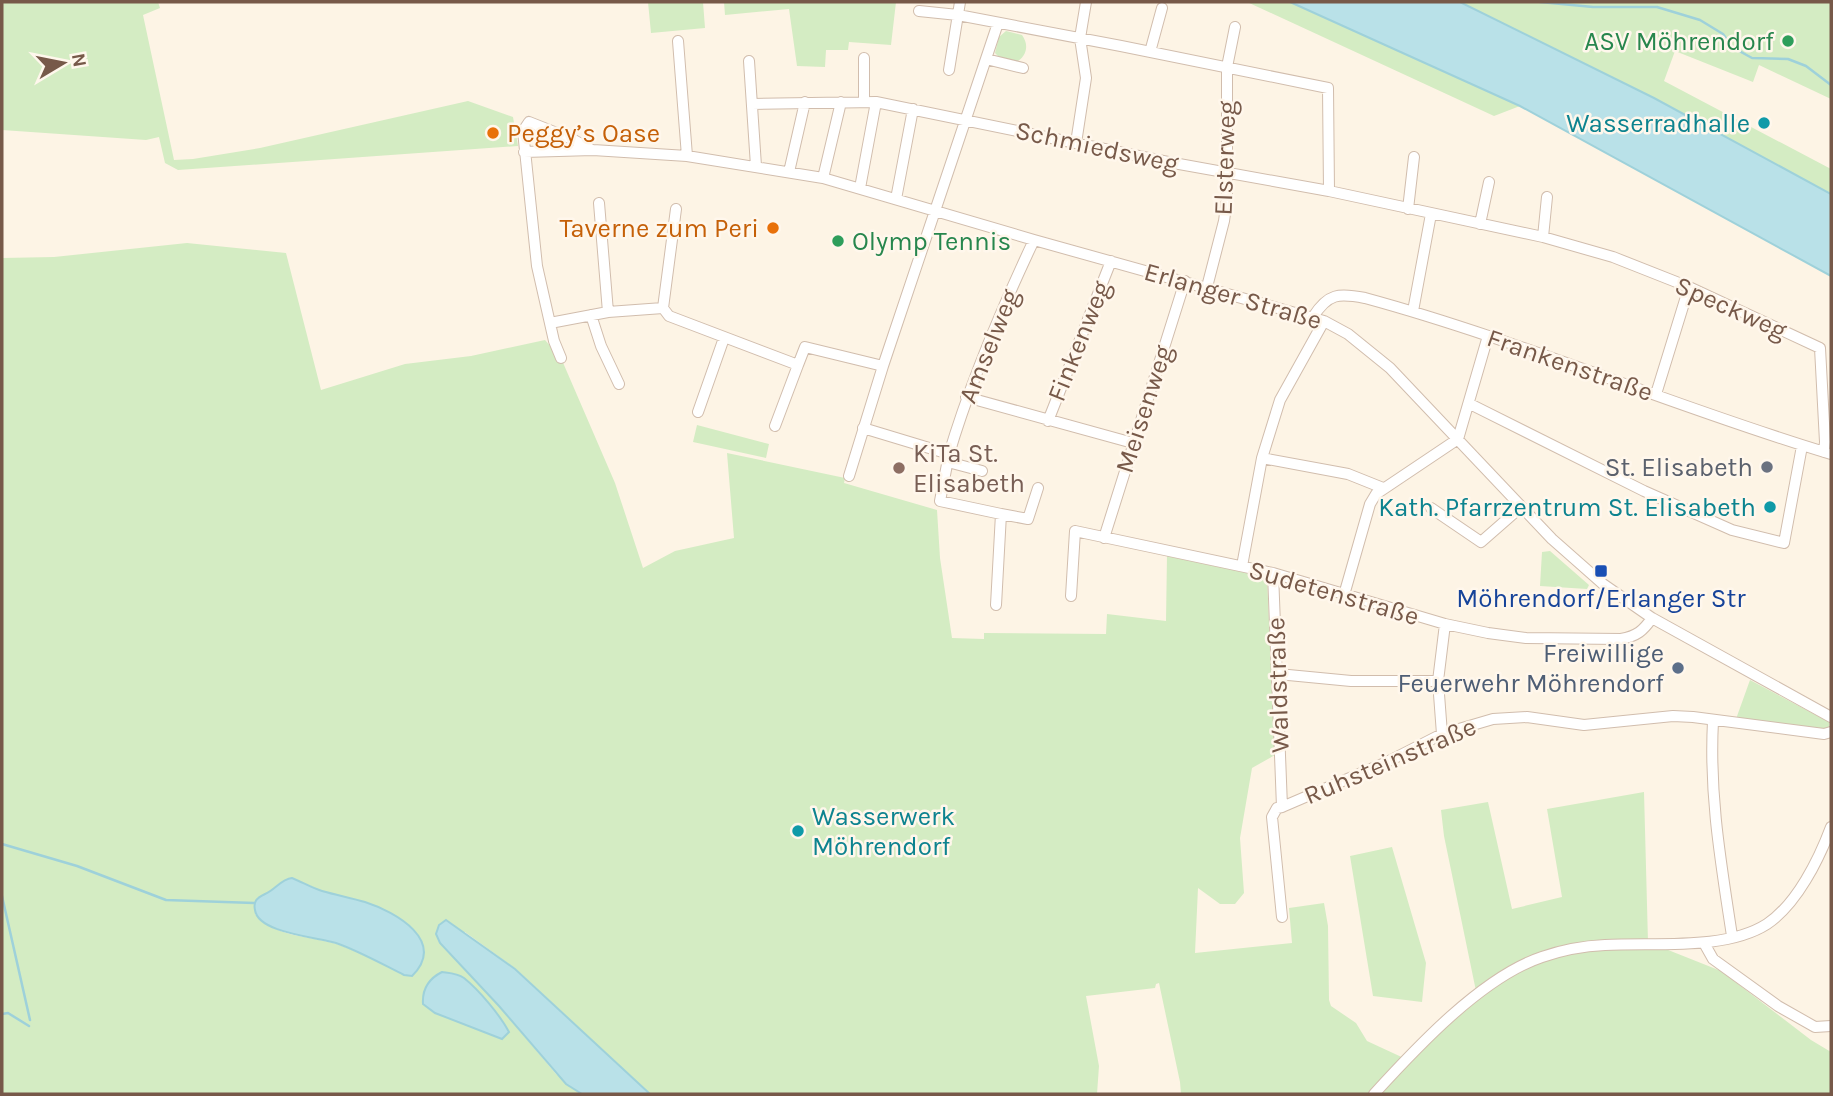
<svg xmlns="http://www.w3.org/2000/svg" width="1833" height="1096" viewBox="0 0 1833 1096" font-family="Karla,sans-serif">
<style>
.green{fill:#d4ecc3;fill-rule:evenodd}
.water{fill:#b9e1e8;stroke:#9ed1da;stroke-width:2}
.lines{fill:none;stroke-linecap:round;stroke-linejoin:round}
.stream{stroke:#9ed1da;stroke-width:2.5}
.minor-casing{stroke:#d1bdad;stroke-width:12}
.minor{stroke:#fff;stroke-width:10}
.leisure-dot{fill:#2e9e5b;stroke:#fff7ec;stroke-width:2.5}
.culture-dot{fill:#0f9aa8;stroke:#fff7ec;stroke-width:2.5}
.food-dot{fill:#e8710a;stroke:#fff7ec;stroke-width:2.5}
.worship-dot{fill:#6b7280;stroke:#fff7ec;stroke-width:2.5}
.education-dot{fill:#8d6e63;stroke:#fff7ec;stroke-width:2.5}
.transit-dot{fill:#1a4fb4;stroke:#fff7ec;stroke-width:2.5}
.service-dot{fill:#5c6f8a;stroke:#fff7ec;stroke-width:2.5}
.labels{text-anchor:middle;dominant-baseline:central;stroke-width:5;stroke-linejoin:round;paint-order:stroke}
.leisure-label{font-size:26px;fill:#27864d;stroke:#fff7ec;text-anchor:end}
.culture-label{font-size:26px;fill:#0d838f;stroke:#fff7ec;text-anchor:end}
.food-label{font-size:26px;fill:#c56008;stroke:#fff7ec;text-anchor:start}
.street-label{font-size:26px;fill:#775949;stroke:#fff7ec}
.education-label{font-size:26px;fill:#785e54;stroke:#fff7ec;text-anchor:start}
.worship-label{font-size:26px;fill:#5b616d;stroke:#fff7ec;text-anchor:end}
.transit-label{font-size:26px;fill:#164399;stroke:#fff7ec}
.service-label{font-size:26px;fill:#4e5e75;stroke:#fff7ec;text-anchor:end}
</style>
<rect width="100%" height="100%" fill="#fdf4e5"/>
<!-- green -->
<path class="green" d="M 2,2 L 158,2 L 160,8 L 143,15 L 174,160 L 193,159 L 260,148 L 468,101 L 513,117 L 518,146 L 178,170 L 165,163 L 159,137 L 146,140 L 2,130 Z
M 648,2 L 703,2 L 705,28 L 651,33 Z
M 724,2 L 896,2 L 891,45 L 849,42 L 848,50 L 826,50 L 825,67 L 797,66 L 789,9 L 725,15 Z
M 1247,2 L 1290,2 L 1520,106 L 1494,116 Z
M 1460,2 L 1831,2 L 1831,99 L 1759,65 L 1753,82 L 1675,51 L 1664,81 L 1831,169 L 1831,194 L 1654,98 Z
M 1006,31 L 1022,35 C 1030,46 1026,58 1014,63 L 1001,59 L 995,53 L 999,37 Z
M 187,243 L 286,253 L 321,390 L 405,364 L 471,356 L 545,340 L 561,358 L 615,483 L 643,568 L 675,551 L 734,538 L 727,453 L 845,478 L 844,483 L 937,510 L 940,558 L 952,638 L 984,639 L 984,633 L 1106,634 L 1107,614 L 1166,621 L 1167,555 L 1267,577 L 1275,755 L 1252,768 L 1240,838 L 1244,893 L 1235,904 L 1220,904 L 1198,888 L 1195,953 L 1292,943 L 1289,908 L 1324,903 L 1328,926 L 1329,1000 L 1331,1006 L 1356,1023 L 1367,1041 L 1408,1060 L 1476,991 L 1444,836 L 1441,810 L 1488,802 L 1512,909 L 1562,897 L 1547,809 L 1644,792 L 1648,942 L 1721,971 L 1811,1040 L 1831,1052 L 1831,1094 L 1181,1094 L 1180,1082 L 1159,983 L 1156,984 L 1155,988 L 1086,996 L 1099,1066 L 1097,1094 L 650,1094 L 516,969 L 465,932 L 440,943 L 499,1006 L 556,1074 L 582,1094 L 2,1094 L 2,258 L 54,257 ZM 292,878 L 322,891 L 370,958 C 358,953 345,946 333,943 C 307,936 273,936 255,914 L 257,898 L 271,892 Z
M 697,425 L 769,444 L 766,458 L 693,442 Z
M 1550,551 L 1589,585 L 1587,589 L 1540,586 L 1542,552 Z
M 1750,680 L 1829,722 L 1829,727 L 1824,730 L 1736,719 Z
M 1392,847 L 1426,963 L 1422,1002 L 1373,996 L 1350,856 Z"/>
<!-- water -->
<path class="water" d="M 1290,2 L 1460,2 L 1654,98 L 1831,194 L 1831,276 L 1520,106 Z
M 292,878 C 302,882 312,888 322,891 C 336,895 351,898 365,902 C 396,912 447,941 412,976 L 404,975 C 382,964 359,951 336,943 C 316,937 258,933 255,910 C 253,901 257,898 265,894 C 275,890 281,879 292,878 Z
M 446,920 L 515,969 L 650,1094 L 582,1094 L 566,1084 L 499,1006 L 440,943 L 436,934 L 439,925 Z
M 442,972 C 449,973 457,973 464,978 C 479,990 500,1015 509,1032 L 502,1039 L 435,1013 L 423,1004 C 422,989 428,979 442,972 Z"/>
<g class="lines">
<!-- stream -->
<path class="stream" d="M 1540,2 L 1593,7 L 1657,7 L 1700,20 L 1723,34 L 1732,47 L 1752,58 L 1788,59 L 1806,66 L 1831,85
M 2,844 L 77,866 L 166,900 L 254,903
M 2,896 L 30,1020
M 2,1014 L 8,1013 L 29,1026"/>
<!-- minor casing -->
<g class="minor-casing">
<path id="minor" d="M 919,11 L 958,15 L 1121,46 L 1328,88 L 1329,191
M 678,41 L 687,156
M 1150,52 L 1162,8
M 986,59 L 1023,68
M 749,61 L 756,166
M 949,70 L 960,2
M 864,102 L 864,58
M 752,104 L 876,102 L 1168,162 L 1329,191 L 1543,237 L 1613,257 L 1689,287 L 1820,348 L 1825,442 L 1824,452
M 1076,143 L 1086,78 L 1080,38 L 1086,2
M 524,152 L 593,150 L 687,156 L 823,178 L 1034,240 L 1324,321 L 1348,334 L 1390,368 L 1552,539 L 1603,584 L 1652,618 L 1831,717
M 789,172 L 805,102
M 823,178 L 841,102
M 860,188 L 876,102
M 896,199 L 913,109
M 599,203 L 608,312
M 1408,209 L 1414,157
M 1480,224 L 1489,182
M 1543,237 L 1547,197
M 1207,287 L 1224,221 L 1227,199 L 1227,67 L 1235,27
M 663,308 L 676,209
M 1413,311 L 1431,214
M 591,315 L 601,346 L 619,384
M 1313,317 C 1328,293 1339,293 1365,298 C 1523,341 1674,407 1831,454
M 550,323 L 608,312 L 663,308 L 669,316 L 798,365 L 805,347 L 883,366
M 561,358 L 554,341 L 537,266 L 523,131 L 529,122 L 572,139 L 592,150
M 1656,394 L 1689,287
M 966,397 L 1133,443
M 1470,404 L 1644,491 L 1732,530 L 1784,543 L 1802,446
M 698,412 L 724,338
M 1048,421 L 1111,261
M 775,426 L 798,365
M 863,428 L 949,454 C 971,380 1001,310 1034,240
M 949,454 L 940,501 L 1001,514 L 996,605
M 1262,458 L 1348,474 L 1383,488
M 948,462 L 982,471
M 849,476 L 883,366 L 998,23
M 1431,508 L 1481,542 L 1521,507
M 1001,514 L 1028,519 L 1038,488
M 1104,538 L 1185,281
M 1242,566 L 1262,458 L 1280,400 L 1324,321
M 1273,573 L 1282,807 L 1277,808 L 1272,817 L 1282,917
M 1344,595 L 1370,504 L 1376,494 L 1458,439 L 1488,336
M 1071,596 L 1075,531 L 1273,573 L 1445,624 L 1488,633 L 1526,638 L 1621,639 C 1637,636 1643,631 1652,618
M 1278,674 L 1351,681 L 1438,681
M 1713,721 C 1709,796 1721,863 1732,936
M 1442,734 L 1438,681 L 1445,624
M 1282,807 L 1387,762 L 1442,734 L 1493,719 L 1527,717 L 1584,725 L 1673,716 L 1693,717 L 1824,734 L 1831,732
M 1704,943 L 1713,959 L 1778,1006 L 1815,1027 L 1831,1026
M 1374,1094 C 1416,1048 1482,977 1542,957 C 1562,950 1584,946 1605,945 C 1653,942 1725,951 1767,924 C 1797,904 1819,859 1831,827"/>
</g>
<!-- minor -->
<use href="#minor" class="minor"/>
</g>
<!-- markers -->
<g class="leisure-dot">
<circle cx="1788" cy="41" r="7"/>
<circle cx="838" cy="241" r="7"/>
</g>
<g class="culture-dot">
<circle cx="1764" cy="123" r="7"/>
<circle cx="1770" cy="507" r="7"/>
<circle cx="798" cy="831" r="7"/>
</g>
<g class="food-dot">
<circle cx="493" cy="133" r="7"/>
<circle cx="773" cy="228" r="7"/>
</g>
<circle class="worship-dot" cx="1767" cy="467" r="7"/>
<circle class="education-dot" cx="899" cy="468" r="7"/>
<rect class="transit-dot" x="1594" y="564" width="14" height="14" rx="3.5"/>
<circle class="service-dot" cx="1678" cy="668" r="7"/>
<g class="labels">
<!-- leisure labels -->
<g class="leisure-label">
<text x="1774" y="41">ASV Möhrendorf</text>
<text x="852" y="241" text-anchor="start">Olymp Tennis</text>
</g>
<!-- culture labels -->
<g class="culture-label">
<text x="1750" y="123">Wasserradhalle</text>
<text x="1756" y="507">Kath. Pfarrzentrum St. Elisabeth</text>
<text x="812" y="816" text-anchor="start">Wasserwerk<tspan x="812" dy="30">Möhrendorf</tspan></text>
</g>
<!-- food labels -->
<g class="food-label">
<text x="507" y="133">Peggy’s Oase</text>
<text x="759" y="228" text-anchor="end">Taverne zum Peri</text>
</g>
<!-- street labels -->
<g class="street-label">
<text transform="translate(1097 147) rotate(12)">Schmiedsweg</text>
<text transform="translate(1225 158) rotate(-88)">Elsterweg</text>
<text transform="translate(1233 296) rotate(16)">Erlanger Straße</text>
<text transform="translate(1731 308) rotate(24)">Speckweg</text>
<text transform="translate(1079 341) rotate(-68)">Finkenweg</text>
<text transform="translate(989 346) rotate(-68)">Amselweg</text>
<text transform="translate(1570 365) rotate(19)">Frankenstraße</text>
<text transform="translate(1144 409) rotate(-72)">Meisenweg</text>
<text transform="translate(1334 593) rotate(16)">Sudetenstraße</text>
<text transform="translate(1278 685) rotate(-92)">Waldstraße</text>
<text transform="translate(1390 761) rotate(-23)">Ruhsteinstraße</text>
</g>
<!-- education labels -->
<g class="education-label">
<text x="913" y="453">KiTa St.<tspan x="913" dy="30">Elisabeth</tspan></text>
</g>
<!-- worship labels -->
<g class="worship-label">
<text x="1753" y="467">St. Elisabeth</text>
</g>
<!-- transit labels -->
<g class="transit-label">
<text x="1601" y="598">Möhrendorf/Erlanger Str</text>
</g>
<!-- service labels -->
<g class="service-label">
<text x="1664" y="653">Freiwillige<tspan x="1664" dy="30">Feuerwehr Möhrendorf</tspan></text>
</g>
</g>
<!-- border -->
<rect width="1833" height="1096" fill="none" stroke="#775949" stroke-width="7"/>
<!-- north arrow -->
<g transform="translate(63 63) rotate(80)" stroke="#fff7ec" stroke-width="5" paint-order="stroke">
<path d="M0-5L12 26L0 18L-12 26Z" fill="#775949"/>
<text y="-10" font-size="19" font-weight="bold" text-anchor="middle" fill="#775949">N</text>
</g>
</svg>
